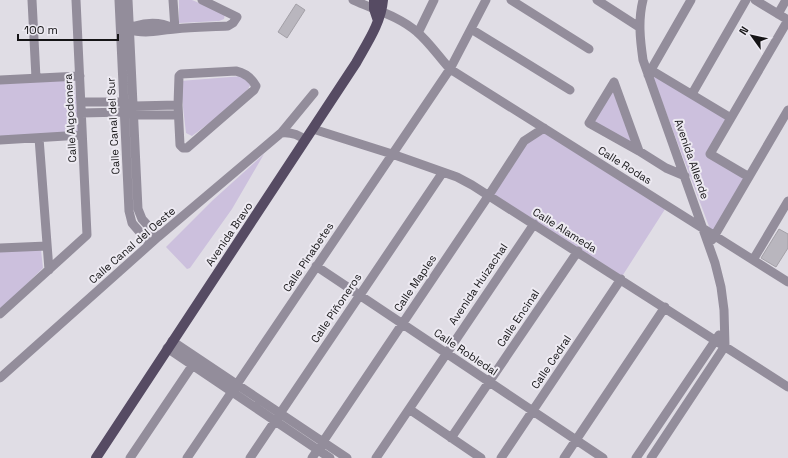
<svg xmlns="http://www.w3.org/2000/svg" width="788" height="458" viewBox="0 0 788 458" font-family="'Space Grotesk',sans-serif">
<style>
.green{fill:#ccc0dd}
.building{fill:#b9b6be;stroke:#a3a0a7}
.lines{fill:none;stroke-linecap:round;stroke-linejoin:round}
.minor{stroke:#938d9b;stroke-width:9}
.major{stroke:#564b63;stroke-width:10}
.labels{text-anchor:middle;dominant-baseline:central;stroke-width:4;stroke-linejoin:round;paint-order:stroke}
.street-label{font-size:11px;fill:#151416;stroke:#edeaf2}
</style>
<rect width="100%" height="100%" fill="#e0dde5"/>
<!-- green -->
<path class="green" d="M 179,0 L 192,0 L 225,14 L 224,19 L 219,21 L 179,23 Z
M 652,75 L 732,117 L 711,157 L 747,179 L 714,233 L 710,229 Z
M 243,76 L 251,83 C 249,95 204,127 192,136 L 186,133 L 180,81 Z
M 74,79 L 79,132 L 0,137 L 0,84 Z
M 614,83 L 638,149 L 590,123 Z
M 544,130 L 667,206 L 621,278 L 490,195 L 524,142 Z
M 264,154 L 232,209 L 190,268 L 187,269 L 166,247 L 213,200 Z
M 41,250 L 43,268 L 0,310 L 0,251 Z"/>
<!-- building -->
<path class="building" d="M 296,4 L 305,10 L 287,38 L 278,32 Z
M 779,229 L 788,234 L 788,248 L 776,267 L 761,258 Z"/>
<g class="lines">
<!-- minor -->
<path class="minor" d="M 32,0 L 36,78
M 119,0 L 129,211 L 132,223 L 150,244
M 128,0 L 138,209 L 142,219 L 158,237
M 173,0 L 175,29
M 353,0 C 375,10 399,16 417,32 C 429,42 439,57 450,69 L 788,282
M 511,0 L 589,49
M 597,0 L 639,27
M 643,0 C 638,20 640,39 643,60 L 715,263 L 721,287 L 724,310 L 725,346 L 651,458
M 755,0 L 788,20
M 778,14 L 786,0
M 126,29 C 130,28 132,27 135,26 C 148,22 161,22 173,28
M 129,29 C 144,35 160,30 175,29 C 193,27 211,27 228,26 L 233,23 L 237,17 L 202,0
M 471,29 L 570,90
M 418,33 L 434,0
M 651,70 L 731,118
M 236,71 C 245,73 251,77 256,86 L 254,90 L 187,148 L 183,148 L 180,145 L 178,105 L 179,76 L 181,74 Z
M 648,75 L 691,0
M 0,80 L 80,76
M 614,82 L 589,123 L 639,151 L 666,168 L 685,176
M 614,82 L 639,151
M 692,94 L 746,0
M 81,102 L 124,102 L 134,106 L 178,105
M 81,113 L 125,112 L 134,115 L 178,115
M 313,129 L 392,154 L 457,177 L 472,185 L 788,387
M 281,133 L 314,93
M 39,138 L 49,270
M 0,140 L 82,135
M 749,177 L 710,154 L 788,20
M 712,240 L 788,110
M 0,248 L 47,246
M 753,260 L 788,201
M 316,266 L 603,458
M 0,314 L 87,235 L 76,0
M 172,341 L 347,458
M 167,348 L 330,458
M 0,378 L 158,237 L 281,133 C 291,132 298,134 305,140
M 409,409 L 481,458
M 451,438 L 578,251
M 130,458 L 196,360
M 187,458 L 450,69 L 486,0
M 250,458 L 443,172
M 312,458 L 489,195 L 524,141 L 544,128
M 376,458 L 534,224
M 501,458 L 621,279
M 564,458 L 665,307
M 636,458 L 719,335"/>
<!-- major -->
<path class="major" d="M 374,0 L 374,9 L 378,21
M 96,458 L 356,63 C 367,43 381,23 383,0"/>
</g>
<g class="labels">
<!-- street labels -->
<g class="street-label">
<text transform="translate(70 118) rotate(-93)">Calle Algodonera</text>
<text transform="translate(113 126) rotate(-93)">Calle Canal del Sur</text>
<text transform="translate(692 159) rotate(71)">Avenida Allende</text>
<text transform="translate(625 165) rotate(32)">Calle Rodas</text>
<text transform="translate(565 230) rotate(32)">Calle Alameda</text>
<text transform="translate(229 234) rotate(-56)">Avenida Bravo</text>
<text transform="translate(132 245) rotate(-41)">Calle Canal del Oeste</text>
<text transform="translate(308 257) rotate(-56)">Calle Pinabetes</text>
<text transform="translate(415 283) rotate(-56)">Calle Maples</text>
<text transform="translate(478 284) rotate(-56)">Avenida Huizachal</text>
<text transform="translate(336 308) rotate(-56)">Calle Piñoneros</text>
<text transform="translate(518 318) rotate(-56)">Calle Encinal</text>
<text transform="translate(466 352) rotate(34)">Calle Robledal</text>
<text transform="translate(551 362) rotate(-56)">Calle Cedral</text>
</g>
</g>
<!-- north arrow -->
<g transform="translate(752 36) rotate(303)" stroke="#edeaf2" stroke-width="3" paint-order="stroke">
<path d="M0-3L7 15L0 10L-7 15Z" fill="#151416"/>
<text y="-6" font-size="11" font-weight="bold" text-anchor="middle" fill="#151416">N</text>
</g>
<!-- scale -->
<path d="M18 34v6h100v-6" fill="none" stroke="#151416" stroke-width="2"/>
<text x="24" y="34" font-size="12" fill="#151416" stroke="#edeaf2" stroke-width="3" paint-order="stroke">100 m</text>
</svg>
